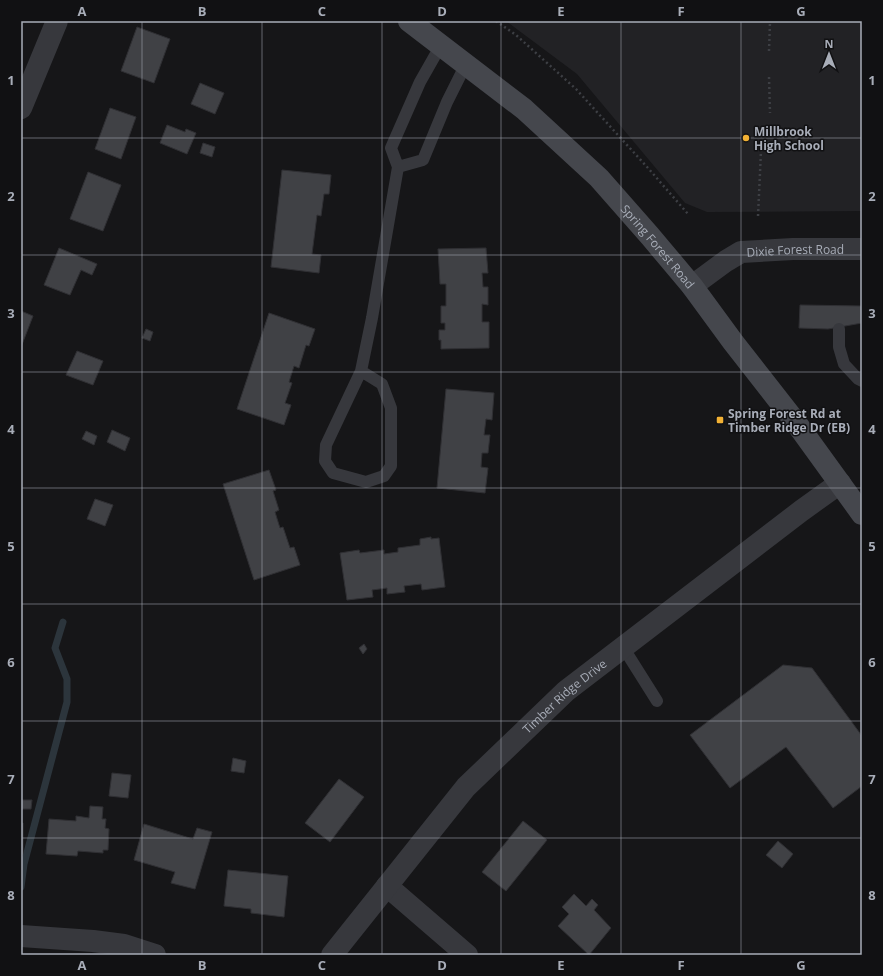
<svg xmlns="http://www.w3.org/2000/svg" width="883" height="976" viewBox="0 0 883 976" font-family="'Open Sans',sans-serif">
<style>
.built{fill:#222225}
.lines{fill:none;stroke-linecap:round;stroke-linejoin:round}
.stream{stroke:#2c353c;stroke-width:7}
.building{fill:#404145;stroke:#303034}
.path{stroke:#3d3f44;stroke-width:2.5;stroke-dasharray:2 3;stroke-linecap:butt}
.service{stroke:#37383d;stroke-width:12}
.minor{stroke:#37383d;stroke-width:22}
.tertiary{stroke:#37383d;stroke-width:22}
.secondary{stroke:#45474d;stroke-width:22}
.grid{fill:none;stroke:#a8adb8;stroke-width:1;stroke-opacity:0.55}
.poi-dot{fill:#f2b134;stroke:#111113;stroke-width:1.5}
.labels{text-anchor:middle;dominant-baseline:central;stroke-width:3;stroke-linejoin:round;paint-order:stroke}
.poi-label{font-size:12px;font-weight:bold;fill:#a8adb8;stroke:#111113;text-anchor:start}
.street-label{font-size:12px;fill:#a8adb8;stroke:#111113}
.neatline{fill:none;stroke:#a8adb8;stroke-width:1.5}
.grid-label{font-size:13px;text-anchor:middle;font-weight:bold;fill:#a8adb8}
</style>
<rect width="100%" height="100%" fill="#161618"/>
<!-- built -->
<path class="built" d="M 506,21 L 862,21 L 862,211 L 707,212 L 685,203 L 577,74 Z"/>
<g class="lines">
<!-- stream -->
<path class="stream" d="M 21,887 L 24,864 L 67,702 L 67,679 L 55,648 L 63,622"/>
</g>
<!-- building -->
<path class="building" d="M 137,27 L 170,39 L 154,83 L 121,71 Z
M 200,83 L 224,93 L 215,114 L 191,104 Z
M 110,108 L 136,117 L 121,159 L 95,149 Z
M 167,125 L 185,132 L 186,129 L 196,133 L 187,154 L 160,143 Z
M 203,143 L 215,147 L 212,157 L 200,153 Z
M 282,170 L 331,175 L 329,194 L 324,194 L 321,216 L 317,215 L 312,254 L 321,255 L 319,273 L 271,267 Z
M 88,172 L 121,185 L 103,231 L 70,219 Z
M 59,248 L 97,264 L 92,275 L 81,270 L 70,295 L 44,285 Z
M 486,248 L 488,273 L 482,273 L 483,287 L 488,287 L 488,305 L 482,304 L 482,322 L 489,322 L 489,348 L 441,349 L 441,340 L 439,340 L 439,330 L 445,330 L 445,323 L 441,323 L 441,306 L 446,306 L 446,284 L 440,284 L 438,249 Z
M 800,305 L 862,306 L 862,323 L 828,329 L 799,328 Z
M 21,311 L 33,316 L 21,347 Z
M 269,313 L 315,329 L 309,346 L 306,345 L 299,368 L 294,366 L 289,382 L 292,383 L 285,403 L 291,405 L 284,425 L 237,409 Z
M 146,329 L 153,332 L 150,341 L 142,338 Z
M 77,351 L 103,361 L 93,385 L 66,375 Z
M 446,389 L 494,393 L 492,420 L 486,419 L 484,435 L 490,435 L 488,453 L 482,453 L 481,467 L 488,468 L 485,493 L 437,488 Z
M 112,430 L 130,438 L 125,451 L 107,442 Z
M 86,431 L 97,436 L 94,445 L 82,439 Z
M 269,470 L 276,490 L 273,491 L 279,510 L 275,512 L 279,525 L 280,528 L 283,527 L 290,548 L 294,547 L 300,565 L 254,580 L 223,484 Z
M 95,499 L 113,505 L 105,526 L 87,519 Z
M 431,537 L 431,539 L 439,538 L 445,587 L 422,590 L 421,584 L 404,586 L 405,592 L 387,594 L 387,588 L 372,590 L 373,597 L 347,600 L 340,553 L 359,550 L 360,553 L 384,550 L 384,554 L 398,552 L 398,548 L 420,545 L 420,539 Z
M 364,644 L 367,649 L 363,654 L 359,648 Z
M 783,665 L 812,668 L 862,736 L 862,786 L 833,808 L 786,747 L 730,788 L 690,735 Z
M 233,758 L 246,761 L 244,773 L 231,771 Z
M 112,773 L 131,775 L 128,798 L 109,796 Z
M 339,779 L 364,797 L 330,842 L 305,823 Z
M 22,800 L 32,800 L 31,809 L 22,809 Z
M 90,806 L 103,807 L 102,819 L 106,819 L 105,828 L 109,829 L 108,850 L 103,850 L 103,853 L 78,851 L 77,856 L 46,854 L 49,819 L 76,821 L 76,816 L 89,818 Z
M 523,821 L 547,840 L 506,891 L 482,872 Z
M 21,823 L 23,823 L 23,854 L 21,854 Z
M 144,824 L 193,839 L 197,828 L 212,832 L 195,889 L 171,883 L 175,872 L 134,860 Z
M 778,841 L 793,854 L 782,868 L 766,855 Z
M 228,870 L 288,876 L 284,917 L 251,913 L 251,909 L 224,906 Z
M 574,894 L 586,906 L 592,899 L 598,905 L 594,910 L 611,928 L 589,955 L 558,926 L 569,914 L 562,907 Z"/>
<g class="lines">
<!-- path -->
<path class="path" d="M 496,21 L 516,35 L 576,89 L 648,168 L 688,214
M 769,51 L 770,22
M 769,77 L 770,113
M 758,216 L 761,151 L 769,142"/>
<!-- service -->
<path class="service" d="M 398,167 L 423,160 L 447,102 L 466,64
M 839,329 L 839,347 L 844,364 L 858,379 L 862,381
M 361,371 L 382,384 L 391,408 L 391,466 L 384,476 L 366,482 L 333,473 L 325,461 L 326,445 L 361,371 L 372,318 L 398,167 L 391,148 L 420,82 L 441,45
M 623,647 L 657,701"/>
<!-- minor -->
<g class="minor">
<path d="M 387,886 L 467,955"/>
<path d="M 21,936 L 93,941 L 124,945 L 155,955"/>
<path id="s1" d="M 332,955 L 466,787 L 566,691 L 801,511 L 840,483"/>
</g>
<!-- tertiary -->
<g class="tertiary">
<path d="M 21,108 L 57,21"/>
<path id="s2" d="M 692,286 L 726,261 L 741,252 L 793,249 L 862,249"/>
</g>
<!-- secondary -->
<path class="secondary" id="s3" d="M 409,21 L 524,109 L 599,178 L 650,236 L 692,286 L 733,342 L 794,420 L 862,514"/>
</g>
<!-- grid -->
<path class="grid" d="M 142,21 L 142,955M 262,21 L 262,955M 382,21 L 382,955M 501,21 L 501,955M 621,21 L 621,955M 741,21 L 741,955M 21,138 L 862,138M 21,255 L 862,255M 21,372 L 862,372M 21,488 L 862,488M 21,604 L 862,604M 21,721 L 862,721M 21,838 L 862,838"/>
<!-- markers -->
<g class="poi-dot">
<circle cx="746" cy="138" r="4"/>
<rect x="716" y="416" width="8" height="8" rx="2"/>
</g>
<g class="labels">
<!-- poi labels -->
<g class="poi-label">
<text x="754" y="131">Millbrook<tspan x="754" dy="14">High School</tspan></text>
<text x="728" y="413">Spring Forest Rd at<tspan x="728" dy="14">Timber Ridge Dr (EB)</tspan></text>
</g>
<!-- street labels -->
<g class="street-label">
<text stroke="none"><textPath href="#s3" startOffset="337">Spring Forest Road</textPath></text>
<text stroke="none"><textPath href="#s2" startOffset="114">Dixie Forest Road</textPath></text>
<text stroke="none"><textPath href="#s1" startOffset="349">Timber Ridge Drive</textPath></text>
</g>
</g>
<!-- border -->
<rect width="883" height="976" fill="none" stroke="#111113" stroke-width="44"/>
<!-- north arrow -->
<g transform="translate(829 54)" stroke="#111113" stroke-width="3" paint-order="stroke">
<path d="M0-3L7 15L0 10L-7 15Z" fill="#a8adb8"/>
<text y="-6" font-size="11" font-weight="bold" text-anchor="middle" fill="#a8adb8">N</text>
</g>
<rect x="22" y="22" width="839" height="932" class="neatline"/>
<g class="grid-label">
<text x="82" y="16">A</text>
<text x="202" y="16">B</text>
<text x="322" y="16">C</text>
<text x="442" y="16">D</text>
<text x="561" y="16">E</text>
<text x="681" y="16">F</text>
<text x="801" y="16">G</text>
<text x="11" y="85">1</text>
<text x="872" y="85">1</text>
<text x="11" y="201">2</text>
<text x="872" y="201">2</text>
<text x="11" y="318">3</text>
<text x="872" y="318">3</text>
<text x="11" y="434">4</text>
<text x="872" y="434">4</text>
<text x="11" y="551">5</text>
<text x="872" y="551">5</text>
<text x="11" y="667">6</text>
<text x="872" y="667">6</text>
<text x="11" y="784">7</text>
<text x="872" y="784">7</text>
<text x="11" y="900">8</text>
<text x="872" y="900">8</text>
<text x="82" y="970">A</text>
<text x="202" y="970">B</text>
<text x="322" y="970">C</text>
<text x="442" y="970">D</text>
<text x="561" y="970">E</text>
<text x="681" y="970">F</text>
<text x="801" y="970">G</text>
</g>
</svg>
